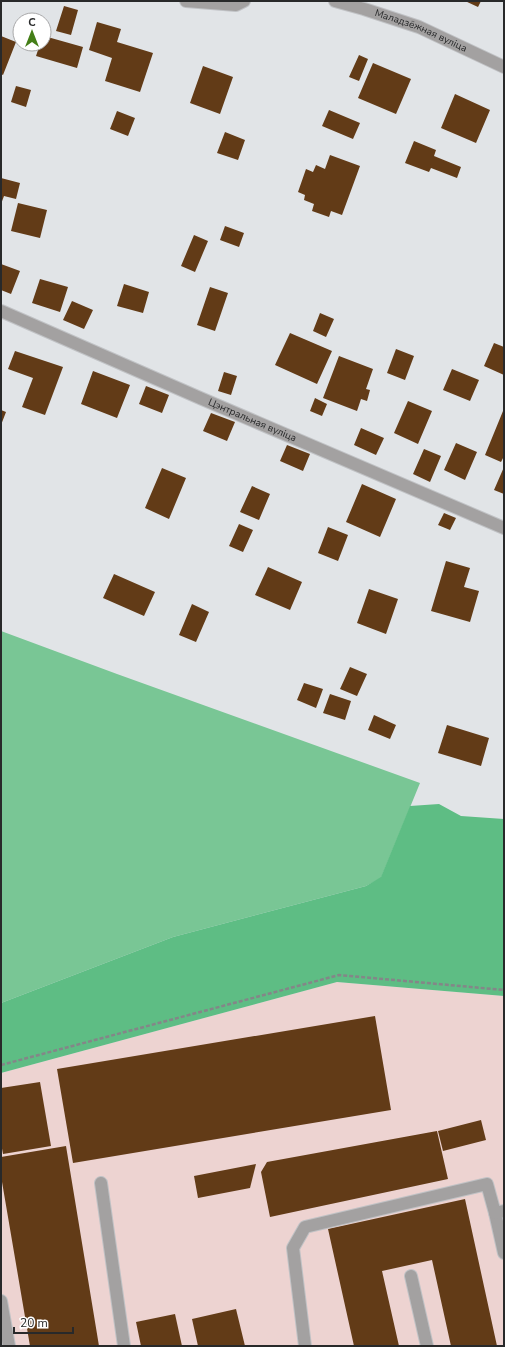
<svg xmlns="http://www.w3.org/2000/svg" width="505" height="1347" viewBox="0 0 505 1347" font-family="'Nunito Sans',sans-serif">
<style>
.industrial{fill:#edd3d1}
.green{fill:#79c695}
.forest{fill:#5ebd84}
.building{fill:#623b17}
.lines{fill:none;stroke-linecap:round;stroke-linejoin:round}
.minor-casing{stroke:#c0c2c5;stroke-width:14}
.path{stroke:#848688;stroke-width:2.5;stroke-dasharray:4 2;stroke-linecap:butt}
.minor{stroke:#a3a1a1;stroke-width:12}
.labels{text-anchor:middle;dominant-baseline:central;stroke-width:4;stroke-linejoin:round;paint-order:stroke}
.street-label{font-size:10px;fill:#28292a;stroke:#fff}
</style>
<rect width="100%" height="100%" fill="#e1e4e7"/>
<!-- industrial -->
<path class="industrial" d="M 337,982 L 504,996 L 504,1346 L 1,1346 L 1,1073 Z"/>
<!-- green -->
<path class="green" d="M 1,631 L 117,674 L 420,783 L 381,878 L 366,886 L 173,937 L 1,1003 Z"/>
<!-- forest -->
<path class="forest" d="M 439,804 L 461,816 L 504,819 L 504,996 L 337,982 L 1,1073 L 1,1003 L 173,937 L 366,886 L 381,877 L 410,806 Z"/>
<!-- building -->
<path class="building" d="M 465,1 L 481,1 L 478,7 Z
M 64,6 L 78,10 L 71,35 L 56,31 Z
M 97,22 L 121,29 L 117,42 L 153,53 L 140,92 L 105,81 L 112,58 L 89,50 Z
M 1,36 L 16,42 L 3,75 L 1,74 Z
M 44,36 L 83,47 L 77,68 L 36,56 L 40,44 L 44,44 Z
M 359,55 L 368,59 L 359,81 L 349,77 Z
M 373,63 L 411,79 L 396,114 L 358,98 Z
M 203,66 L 233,77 L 220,114 L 190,103 Z
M 16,86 L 31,90 L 26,107 L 11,102 Z
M 455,94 L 490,110 L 476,143 L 441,128 Z
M 329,110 L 360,123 L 353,139 L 322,126 Z
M 117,111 L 135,118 L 128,136 L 110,129 Z
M 225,132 L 245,140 L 238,160 L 217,153 Z
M 414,141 L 436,150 L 434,156 L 461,167 L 457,178 L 431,168 L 429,172 L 405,163 Z
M 330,155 L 360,166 L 342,215 L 331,211 L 329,217 L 312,211 L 314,204 L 304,200 L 305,195 L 298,192 L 306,169 L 313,172 L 316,165 L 325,169 Z
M 1,178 L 20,183 L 16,199 L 4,196 L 1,204 Z
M 18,203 L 47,210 L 40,238 L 11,231 Z
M 225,226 L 244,233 L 239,247 L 220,240 Z
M 194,235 L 208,241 L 195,272 L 181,266 Z
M 1,264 L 20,271 L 11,294 L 1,290 Z
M 40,279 L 68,287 L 60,312 L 32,303 Z
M 124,284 L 149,292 L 143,313 L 117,306 Z
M 210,287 L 228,293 L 215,331 L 197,325 Z
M 72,301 L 93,310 L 84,329 L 63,320 Z
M 320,313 L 334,319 L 326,337 L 313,331 Z
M 290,333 L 332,351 L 317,384 L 275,365 Z
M 494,343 L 504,347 L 504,375 L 484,366 Z
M 396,349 L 414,356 L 405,380 L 387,373 Z
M 15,351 L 63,367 L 45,415 L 22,407 L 33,378 L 8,369 Z
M 339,356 L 373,369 L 366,389 L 370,390 L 367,401 L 361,399 L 357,411 L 323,398 Z
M 452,369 L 479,380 L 470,401 L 443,390 Z
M 93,371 L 130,385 L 117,418 L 81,404 Z
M 224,372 L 237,376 L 231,395 L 218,391 Z
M 146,386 L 169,395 L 162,413 L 139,404 Z
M 315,398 L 327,404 L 322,416 L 310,411 Z
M 408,401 L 432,411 L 418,444 L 394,433 Z
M 1,410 L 6,412 L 1,425 Z
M 503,411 L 504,412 L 504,456 L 501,462 L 485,455 Z
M 211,413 L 235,422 L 227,441 L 203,431 Z
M 361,428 L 384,438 L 376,455 L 354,445 Z
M 456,443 L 477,452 L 465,480 L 444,470 Z
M 287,445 L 310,454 L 303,471 L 280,461 Z
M 424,449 L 441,456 L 430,482 L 413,474 Z
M 504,467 L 504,494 L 494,490 Z
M 162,468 L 186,478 L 169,519 L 145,508 Z
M 362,484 L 396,499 L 380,537 L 346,522 Z
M 252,486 L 270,494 L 259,520 L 240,512 Z
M 444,513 L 456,518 L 450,530 L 438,525 Z
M 239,524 L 253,530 L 243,552 L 229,546 Z
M 328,527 L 348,535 L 338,561 L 318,553 Z
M 446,561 L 470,568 L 464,587 L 479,591 L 470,622 L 431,611 Z
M 268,567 L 302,582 L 290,610 L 255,595 Z
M 114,574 L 155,592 L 144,616 L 103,598 Z
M 369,589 L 398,599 L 386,634 L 357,623 Z
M 192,604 L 209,612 L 196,642 L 179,635 Z
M 350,667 L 367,674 L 357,696 L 340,689 Z
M 304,683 L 323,689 L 316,708 L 297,700 Z
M 330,694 L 351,701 L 345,720 L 323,713 Z
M 374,715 L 396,725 L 390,739 L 368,730 Z
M 447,725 L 489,738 L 481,766 L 438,753 Z
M 375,1016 L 391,1110 L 73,1163 L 57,1069 Z
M 40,1082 L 51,1146 L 3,1154 L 1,1143 L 1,1088 Z
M 481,1120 L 486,1140 L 443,1151 L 438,1131 Z
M 437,1131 L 448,1179 L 270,1217 L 261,1172 L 267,1162 Z
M 66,1146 L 99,1346 L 30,1346 L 1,1176 L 1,1157 Z
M 256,1164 L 250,1188 L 198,1198 L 194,1176 Z
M 465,1199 L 497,1346 L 451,1346 L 432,1260 L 382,1271 L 399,1346 L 354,1346 L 328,1229 Z
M 236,1309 L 245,1346 L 198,1346 L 192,1319 Z
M 175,1314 L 182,1346 L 141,1346 L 136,1322 Z"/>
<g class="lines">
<!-- minor casing -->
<g class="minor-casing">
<g id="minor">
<path d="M 186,1 L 236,5 L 244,1"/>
<path id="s1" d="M 335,1 L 364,9 L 419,27 L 504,67"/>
<path id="s2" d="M 1,311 L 200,398 L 504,528"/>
<path d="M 101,1183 L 124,1346"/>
<path d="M 504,1211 L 495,1213 L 504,1253"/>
<path d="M 411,1276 L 427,1346"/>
<path d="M 1,1301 L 9,1346"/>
<path d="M 305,1346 L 293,1248 L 305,1227 L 487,1184 L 495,1213"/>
</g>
</g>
<!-- path -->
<path class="path" d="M 1,1065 L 339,975 L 504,990"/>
<!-- minor -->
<use href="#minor" class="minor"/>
</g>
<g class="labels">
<!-- street labels -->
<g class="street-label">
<text stroke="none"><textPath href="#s1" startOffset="91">Маладзёжная вуліца</textPath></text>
<text stroke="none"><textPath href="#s2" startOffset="274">Цэнтральная вуліца</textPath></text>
</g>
</g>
<!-- border -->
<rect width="505" height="1347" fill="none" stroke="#28292a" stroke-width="4"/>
<!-- north arrow -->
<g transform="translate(32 32)"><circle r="19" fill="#ffffff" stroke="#a9a9aa"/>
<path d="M0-3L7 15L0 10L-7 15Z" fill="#447e17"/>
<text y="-6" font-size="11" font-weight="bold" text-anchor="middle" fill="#28292a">С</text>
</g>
<!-- scale -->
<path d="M14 1327v6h59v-6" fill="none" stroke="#28292a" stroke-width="2"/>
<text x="20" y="1327" font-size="12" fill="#28292a" stroke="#ffffff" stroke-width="3" paint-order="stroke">20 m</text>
</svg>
